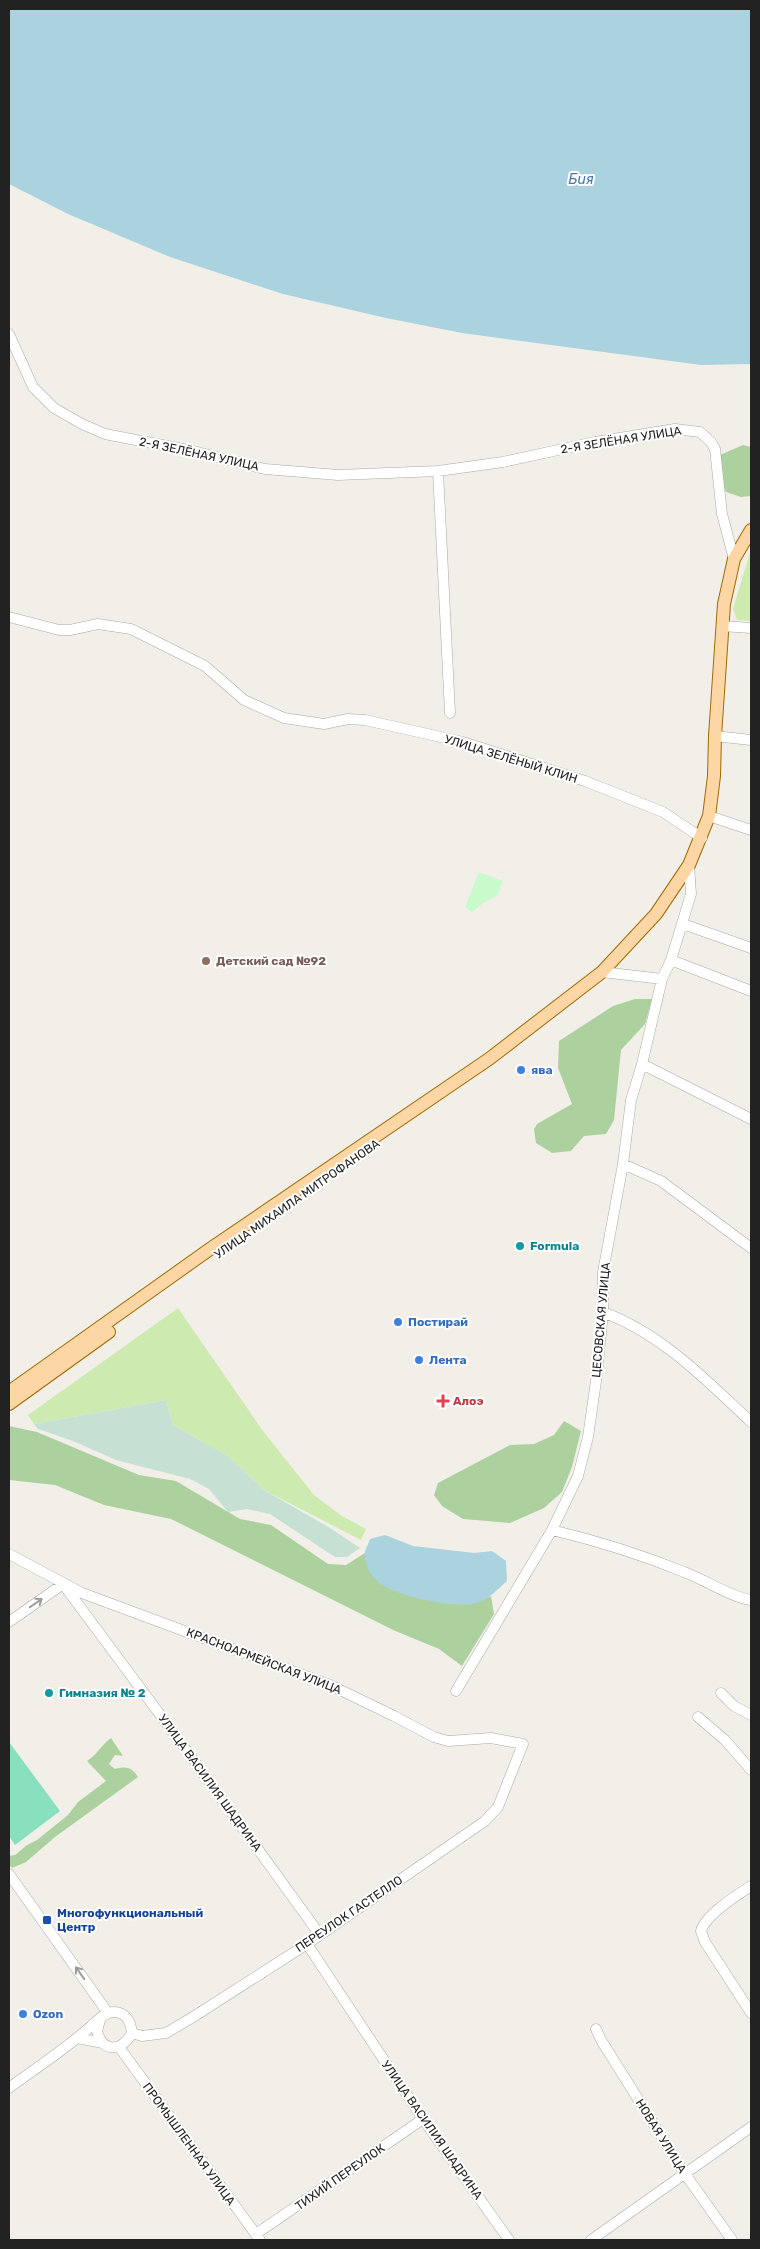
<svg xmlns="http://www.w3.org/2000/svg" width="760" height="2249" viewBox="0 0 760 2249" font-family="Rubik,sans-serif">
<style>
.grass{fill:#cdebb0}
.forest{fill:#add19e}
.wetland{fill:#c6e0d4}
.park{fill:#c8facc}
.pitch{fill:#88e0be}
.water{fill:#aad3df}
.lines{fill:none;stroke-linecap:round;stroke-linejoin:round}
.minor-casing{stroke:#a9a9a9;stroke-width:11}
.major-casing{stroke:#a06b00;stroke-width:14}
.minor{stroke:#fff;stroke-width:10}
.major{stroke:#fcd6a4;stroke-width:12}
.oneway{stroke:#9c9c9c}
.education-dot{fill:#8d6e63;stroke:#fff;stroke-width:2}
.shop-dot{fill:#3f7fe0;stroke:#fff;stroke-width:2}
.culture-dot{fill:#0f9aa8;stroke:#fff;stroke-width:2}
.health-dot{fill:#e0444e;stroke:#fff;stroke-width:2}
.transit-dot{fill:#1a4fb4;stroke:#fff;stroke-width:2}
.labels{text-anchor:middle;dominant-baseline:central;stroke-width:4;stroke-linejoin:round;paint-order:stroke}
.street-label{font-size:12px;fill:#222;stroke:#fff}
.education-label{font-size:12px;font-weight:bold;fill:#785e54;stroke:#fff;text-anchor:start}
.shop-label{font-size:12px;font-weight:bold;fill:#366cbe;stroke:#fff;text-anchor:start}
.culture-label{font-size:12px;font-weight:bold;fill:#0d838f;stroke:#fff;text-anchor:start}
.health-label{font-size:12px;font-weight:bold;fill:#be3a42;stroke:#fff;text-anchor:start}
.transit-label{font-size:12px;font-weight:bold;fill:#164399;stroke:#fff;text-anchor:start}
.water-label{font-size:14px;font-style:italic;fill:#4a7aab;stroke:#fff}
</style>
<rect width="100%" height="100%" fill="#f2efe9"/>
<!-- grass -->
<path class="grass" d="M 751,549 L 751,621 L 737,620 L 733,609 Z
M 178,1308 L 263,1431 L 314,1495 L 342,1516 L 366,1529 L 361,1540 L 264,1490 L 228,1456 L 173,1425 L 166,1400 L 34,1424 L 28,1415 Z"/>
<!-- forest -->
<path class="forest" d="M 743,445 L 751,447 L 751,496 L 741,497 L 726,492 L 718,474 L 720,455 Z
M 635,999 L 652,999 L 645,1024 L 621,1050 L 614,1120 L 606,1134 L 584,1136 L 571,1151 L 552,1153 L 536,1143 L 534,1129 L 537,1124 L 572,1104 L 558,1068 L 559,1041 L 613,1006 Z
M 564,1421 L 581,1431 L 572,1467 L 562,1492 L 544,1508 L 510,1523 L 463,1519 L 442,1506 L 434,1495 L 438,1483 L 510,1445 L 534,1444 L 554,1435 Z
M 9,1426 L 37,1432 L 139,1475 L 176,1481 L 240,1519 L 271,1525 L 328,1564 L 346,1565 L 365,1553 L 369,1570 L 443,1603 L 474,1603 L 491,1596 L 494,1614 L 462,1666 L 439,1649 L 393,1630 L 171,1519 L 104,1505 L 55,1485 L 9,1480 Z
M 111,1738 L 123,1756 L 115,1755 L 109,1764 L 115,1769 C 126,1766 132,1767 138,1777 L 55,1837 L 26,1862 L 12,1868 L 9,1865 L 9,1856 L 15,1855 L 27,1845 L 37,1840 L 68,1815 L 78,1802 L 106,1781 L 87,1761 C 97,1755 100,1746 111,1738 Z"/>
<!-- wetland -->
<path class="wetland" d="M 166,1400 L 173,1425 L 228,1456 L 264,1490 L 330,1528 L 360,1548 L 347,1557 L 335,1557 L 270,1514 L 247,1509 L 228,1512 L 209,1489 L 190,1479 L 116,1460 L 73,1441 L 38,1429 L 34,1424 Z"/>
<!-- park -->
<path class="park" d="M 479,872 L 503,881 L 497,896 L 483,903 L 472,912 L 465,907 Z"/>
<!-- pitch -->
<path class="pitch" d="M 9,1742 L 60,1811 L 15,1845 L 9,1836 Z"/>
<!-- water -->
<path class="water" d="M 9,9 L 751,9 L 751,364 L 701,365 L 462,333 L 386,318 L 283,294 L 170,257 L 68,214 L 9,184 Z
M 385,1535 L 413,1546 L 474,1553 L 492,1551 L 506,1561 L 507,1581 C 497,1590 489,1599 476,1603 C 454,1609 394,1596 377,1581 C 371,1576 364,1562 365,1553 C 365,1549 369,1543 370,1539 Z"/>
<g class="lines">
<!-- minor casing -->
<g class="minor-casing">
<path id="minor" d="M 9,334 L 33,387 L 54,408 L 82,424 L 105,434 L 193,451 L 265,469 L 338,475 L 438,471 L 503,462 L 595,442 L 675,429 L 700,432 L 711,442 L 715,449 L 722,514 L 734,559
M 438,471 L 450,713
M 9,617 L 59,630 L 70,630 L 98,624 L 131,629 L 205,666 L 244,700 L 284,718 L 324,724 L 348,719 L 365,720 L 463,742 L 585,781 L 663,812 L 702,838
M 722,626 L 751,628
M 715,736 L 751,740
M 709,816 L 751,830
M 683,924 L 751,948
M 671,960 L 751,991
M 602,972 L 662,979
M 642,1064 L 751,1119
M 623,1164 L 661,1181 L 751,1248
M 603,1312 C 662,1334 706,1380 751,1422
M 552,1530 C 598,1541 640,1554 684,1572 C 706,1580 728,1596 751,1600
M 9,1554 L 82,1593 L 330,1685 L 394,1716 L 434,1737 L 448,1741 L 491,1738 L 523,1744 L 498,1807 L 485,1821 L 307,1944 L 193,2017 L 166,2033 L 142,2036 L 132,2033
M 9,1622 L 63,1584 L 187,1751 L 320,1935
M 456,1691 L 552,1530 L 578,1476 L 588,1437 L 597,1374 L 603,1312 L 603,1272 L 623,1164 L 631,1100 L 642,1064 L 662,979 L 671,960 L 691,894 L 689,865
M 721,1693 L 734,1706 L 751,1715
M 698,1717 L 725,1740 L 751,1770
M 9,1874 L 108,2013
M 751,1886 C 737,1895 705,1915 701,1931 L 705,1942 L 751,2013
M 307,1944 L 423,2119 L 509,2240
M 596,2029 L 601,2040 L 685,2174 L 732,2240
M 77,2038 L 103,2043
M 119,2047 L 260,2240
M 9,2088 C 36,2068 64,2050 89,2028 C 96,2022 104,2012 114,2012 C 126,2012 131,2023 132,2033 C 122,2051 103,2054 97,2031 L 101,2017
M 256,2234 L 423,2119
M 591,2240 L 751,2127"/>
</g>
<!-- major casing -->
<g class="major-casing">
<path id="major" d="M 9,1392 L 210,1249 L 489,1059 L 602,972 L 656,914 L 689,865 L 709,816 L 714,776 L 715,736 L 724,604 L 734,559 L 751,530
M 9,1404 L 109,1332"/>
</g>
<!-- minor -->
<use href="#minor" class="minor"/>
<!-- major -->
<use href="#major" class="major"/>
</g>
<!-- one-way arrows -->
<defs><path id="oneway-shaft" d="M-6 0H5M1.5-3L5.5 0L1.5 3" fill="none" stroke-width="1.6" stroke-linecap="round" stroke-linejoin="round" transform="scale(1.25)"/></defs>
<g class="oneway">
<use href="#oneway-shaft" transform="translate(36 1603) rotate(-35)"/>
<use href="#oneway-shaft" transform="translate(80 1973) rotate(-125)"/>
</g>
<!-- markers -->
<circle class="education-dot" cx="206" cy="961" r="5"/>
<g class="shop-dot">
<circle cx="521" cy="1070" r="5"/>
<circle cx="398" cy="1322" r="5"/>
<circle cx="419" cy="1360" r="5"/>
<circle cx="23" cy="2014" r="5"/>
</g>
<g class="culture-dot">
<circle cx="520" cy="1246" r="5"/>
<circle cx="49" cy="1693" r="5"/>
</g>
<path class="health-dot" d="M440.5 1393.5h5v5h5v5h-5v5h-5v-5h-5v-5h5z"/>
<rect class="transit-dot" x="42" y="1915" width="10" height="10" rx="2.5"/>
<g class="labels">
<!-- street labels -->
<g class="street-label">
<text transform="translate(621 440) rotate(-9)">2-Я ЗЕЛЁНАЯ УЛИЦА</text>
<text transform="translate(199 454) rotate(12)">2-Я ЗЕЛЁНАЯ УЛИЦА</text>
<text transform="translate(511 759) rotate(17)">УЛИЦА ЗЕЛЁНЫЙ КЛИН</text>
<text transform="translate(297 1199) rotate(-35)">УЛИЦА МИХАИЛА МИТРОФАНОВА</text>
<text transform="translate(601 1320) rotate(-85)">ЦЕСОВСКАЯ УЛИЦА</text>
<text transform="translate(264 1661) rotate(21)">КРАСНОАРМЕЙСКАЯ УЛИЦА</text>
<text transform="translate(210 1783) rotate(54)">УЛИЦА ВАСИЛИЯ ШАДРИНА</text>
<text transform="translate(349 1914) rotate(-34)">ПЕРЕУЛОК ГАСТЕЛЛО</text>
<text transform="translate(432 2130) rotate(55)">УЛИЦА ВАСИЛИЯ ШАДРИНА</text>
<text transform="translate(661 2136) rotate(58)">НОВАЯ УЛИЦА</text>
<text transform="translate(189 2144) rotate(54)">ПРОМЫШЛЕННАЯ УЛИЦА</text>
<text transform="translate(340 2177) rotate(-35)">ТИХИЙ ПЕРЕУЛОК</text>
</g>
<!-- education labels -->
<g class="education-label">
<text x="216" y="961">Детский сад №92</text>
</g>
<!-- shop labels -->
<g class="shop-label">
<text x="531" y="1070">ява</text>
<text x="408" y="1322">Постирай</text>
<text x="429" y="1360">Лента</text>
<text x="33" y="2014">Ozon</text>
</g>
<!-- culture labels -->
<g class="culture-label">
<text x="530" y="1246">Formula</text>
<text x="59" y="1693">Гимназия № 2</text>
</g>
<!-- health labels -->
<g class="health-label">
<text x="453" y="1401">Алоэ</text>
</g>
<!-- transit labels -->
<g class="transit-label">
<text x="57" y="1913">Многофункциональный<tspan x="57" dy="14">Центр</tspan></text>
</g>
<!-- water labels -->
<g class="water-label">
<text x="581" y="179">Бия</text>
</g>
</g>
<!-- border -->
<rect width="760" height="2249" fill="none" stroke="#222222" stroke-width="20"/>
</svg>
